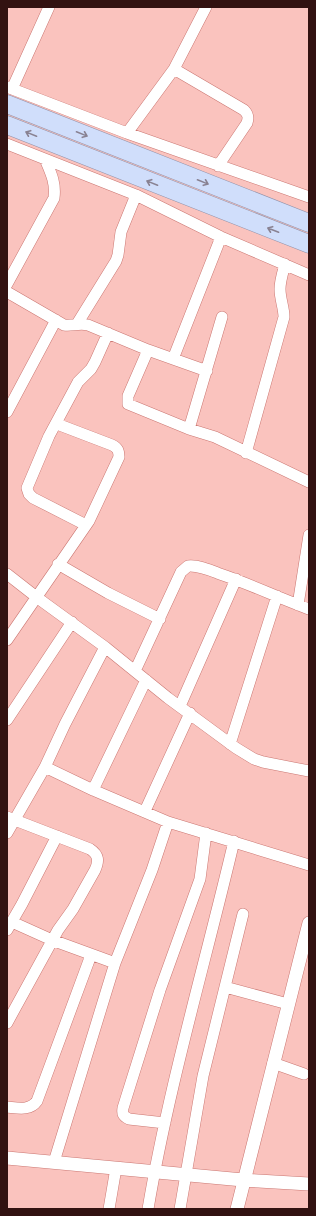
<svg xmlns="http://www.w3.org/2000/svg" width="316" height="1216" viewBox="0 0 316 1216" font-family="'Titillium Web',sans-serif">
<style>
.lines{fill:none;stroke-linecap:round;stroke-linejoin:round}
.minor-casing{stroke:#cb7772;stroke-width:12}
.tertiary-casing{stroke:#cb7772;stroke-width:14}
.trunk-casing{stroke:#9191a8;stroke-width:19}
.minor{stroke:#fff;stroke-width:11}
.tertiary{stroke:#fff;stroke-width:13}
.trunk{stroke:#d0defb;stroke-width:18}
.oneway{stroke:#898292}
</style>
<rect width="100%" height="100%" fill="#fac3be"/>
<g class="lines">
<!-- minor casing -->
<g class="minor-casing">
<path id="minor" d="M 174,69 L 244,110 C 248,114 249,117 247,123 L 218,166
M 7,87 L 127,133 L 309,197
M 12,89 L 49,7
M 127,133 L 174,69 L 206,7
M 7,144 L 136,195 L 221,237 L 309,275
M 7,284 L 54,198 C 56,183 51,173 45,159
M 7,292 L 64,325 C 72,326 80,323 88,325 L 148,350 L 207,371
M 77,324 L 116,261 L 118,255 L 121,232 L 136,195
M 148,350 L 128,396 L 128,404 L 189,429 L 215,437 L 309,482
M 173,359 L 221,237
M 7,412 L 56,320
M 189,429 L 222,317
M 246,453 L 284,317 C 284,308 280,299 280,289 C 280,281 283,272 285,264
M 86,525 L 33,498 L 29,494 L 27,488 L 49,436 L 78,382 L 91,369 L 95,362 L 108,333
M 58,564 L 108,593 L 160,619
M 7,574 L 39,599 L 105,647 L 168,698 L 236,748 L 254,759 L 263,762 L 309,771
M 298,605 L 309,535
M 7,640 L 89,521 L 119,457 C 119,451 118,448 112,445 L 57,424
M 135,671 L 181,572 L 188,566 C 199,565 210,570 220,574 C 250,584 279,598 309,609
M 180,706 L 236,579
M 7,720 L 72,622
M 230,744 L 277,596
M 45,767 L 93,790 L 168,822 L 309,865
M 93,790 L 146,680
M 145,811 L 190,713
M 7,817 L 90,849 C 99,855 99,861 95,870 L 73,909 L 58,930 L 7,1023
M 7,833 L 45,767 L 65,724 L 105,647
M 12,922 L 52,940 L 115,963
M 7,930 L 22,904 L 57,836
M 225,987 L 288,1004
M 273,1063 L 304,1074
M 7,1107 C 18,1108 30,1111 37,1101 L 91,955
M 165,1123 L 129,1119 C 123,1116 122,1114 123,1108 L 160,990 L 200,879 L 206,833
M 54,1162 L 115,963 L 152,870 L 168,822
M 109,1209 L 116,1168
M 148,1209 C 169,1085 205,964 234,841
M 180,1209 L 203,1076 L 243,914"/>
</g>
<!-- tertiary casing -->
<g class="tertiary-casing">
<path id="tertiary" d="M 7,1158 L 243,1180 L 309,1184
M 237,1209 L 309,923"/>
</g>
<!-- trunk casing -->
<g class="trunk-casing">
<path id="trunk" d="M 7,104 L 309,223
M 7,125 L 309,244"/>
</g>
<!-- minor -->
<use href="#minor" class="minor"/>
<!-- tertiary -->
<use href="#tertiary" class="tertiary"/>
<!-- trunk -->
<use href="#trunk" class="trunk"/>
</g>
<!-- one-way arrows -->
<defs><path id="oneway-shaft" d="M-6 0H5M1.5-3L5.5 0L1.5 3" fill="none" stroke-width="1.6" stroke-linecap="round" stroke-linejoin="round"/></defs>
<g class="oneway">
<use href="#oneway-shaft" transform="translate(31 134) rotate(-158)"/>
<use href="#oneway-shaft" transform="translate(82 134) rotate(22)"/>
<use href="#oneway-shaft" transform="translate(203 182) rotate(22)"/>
<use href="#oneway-shaft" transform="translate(152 183) rotate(-158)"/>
<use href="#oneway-shaft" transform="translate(273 230) rotate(-159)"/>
</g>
<!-- border -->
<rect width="316" height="1216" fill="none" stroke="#321211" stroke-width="16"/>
</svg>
